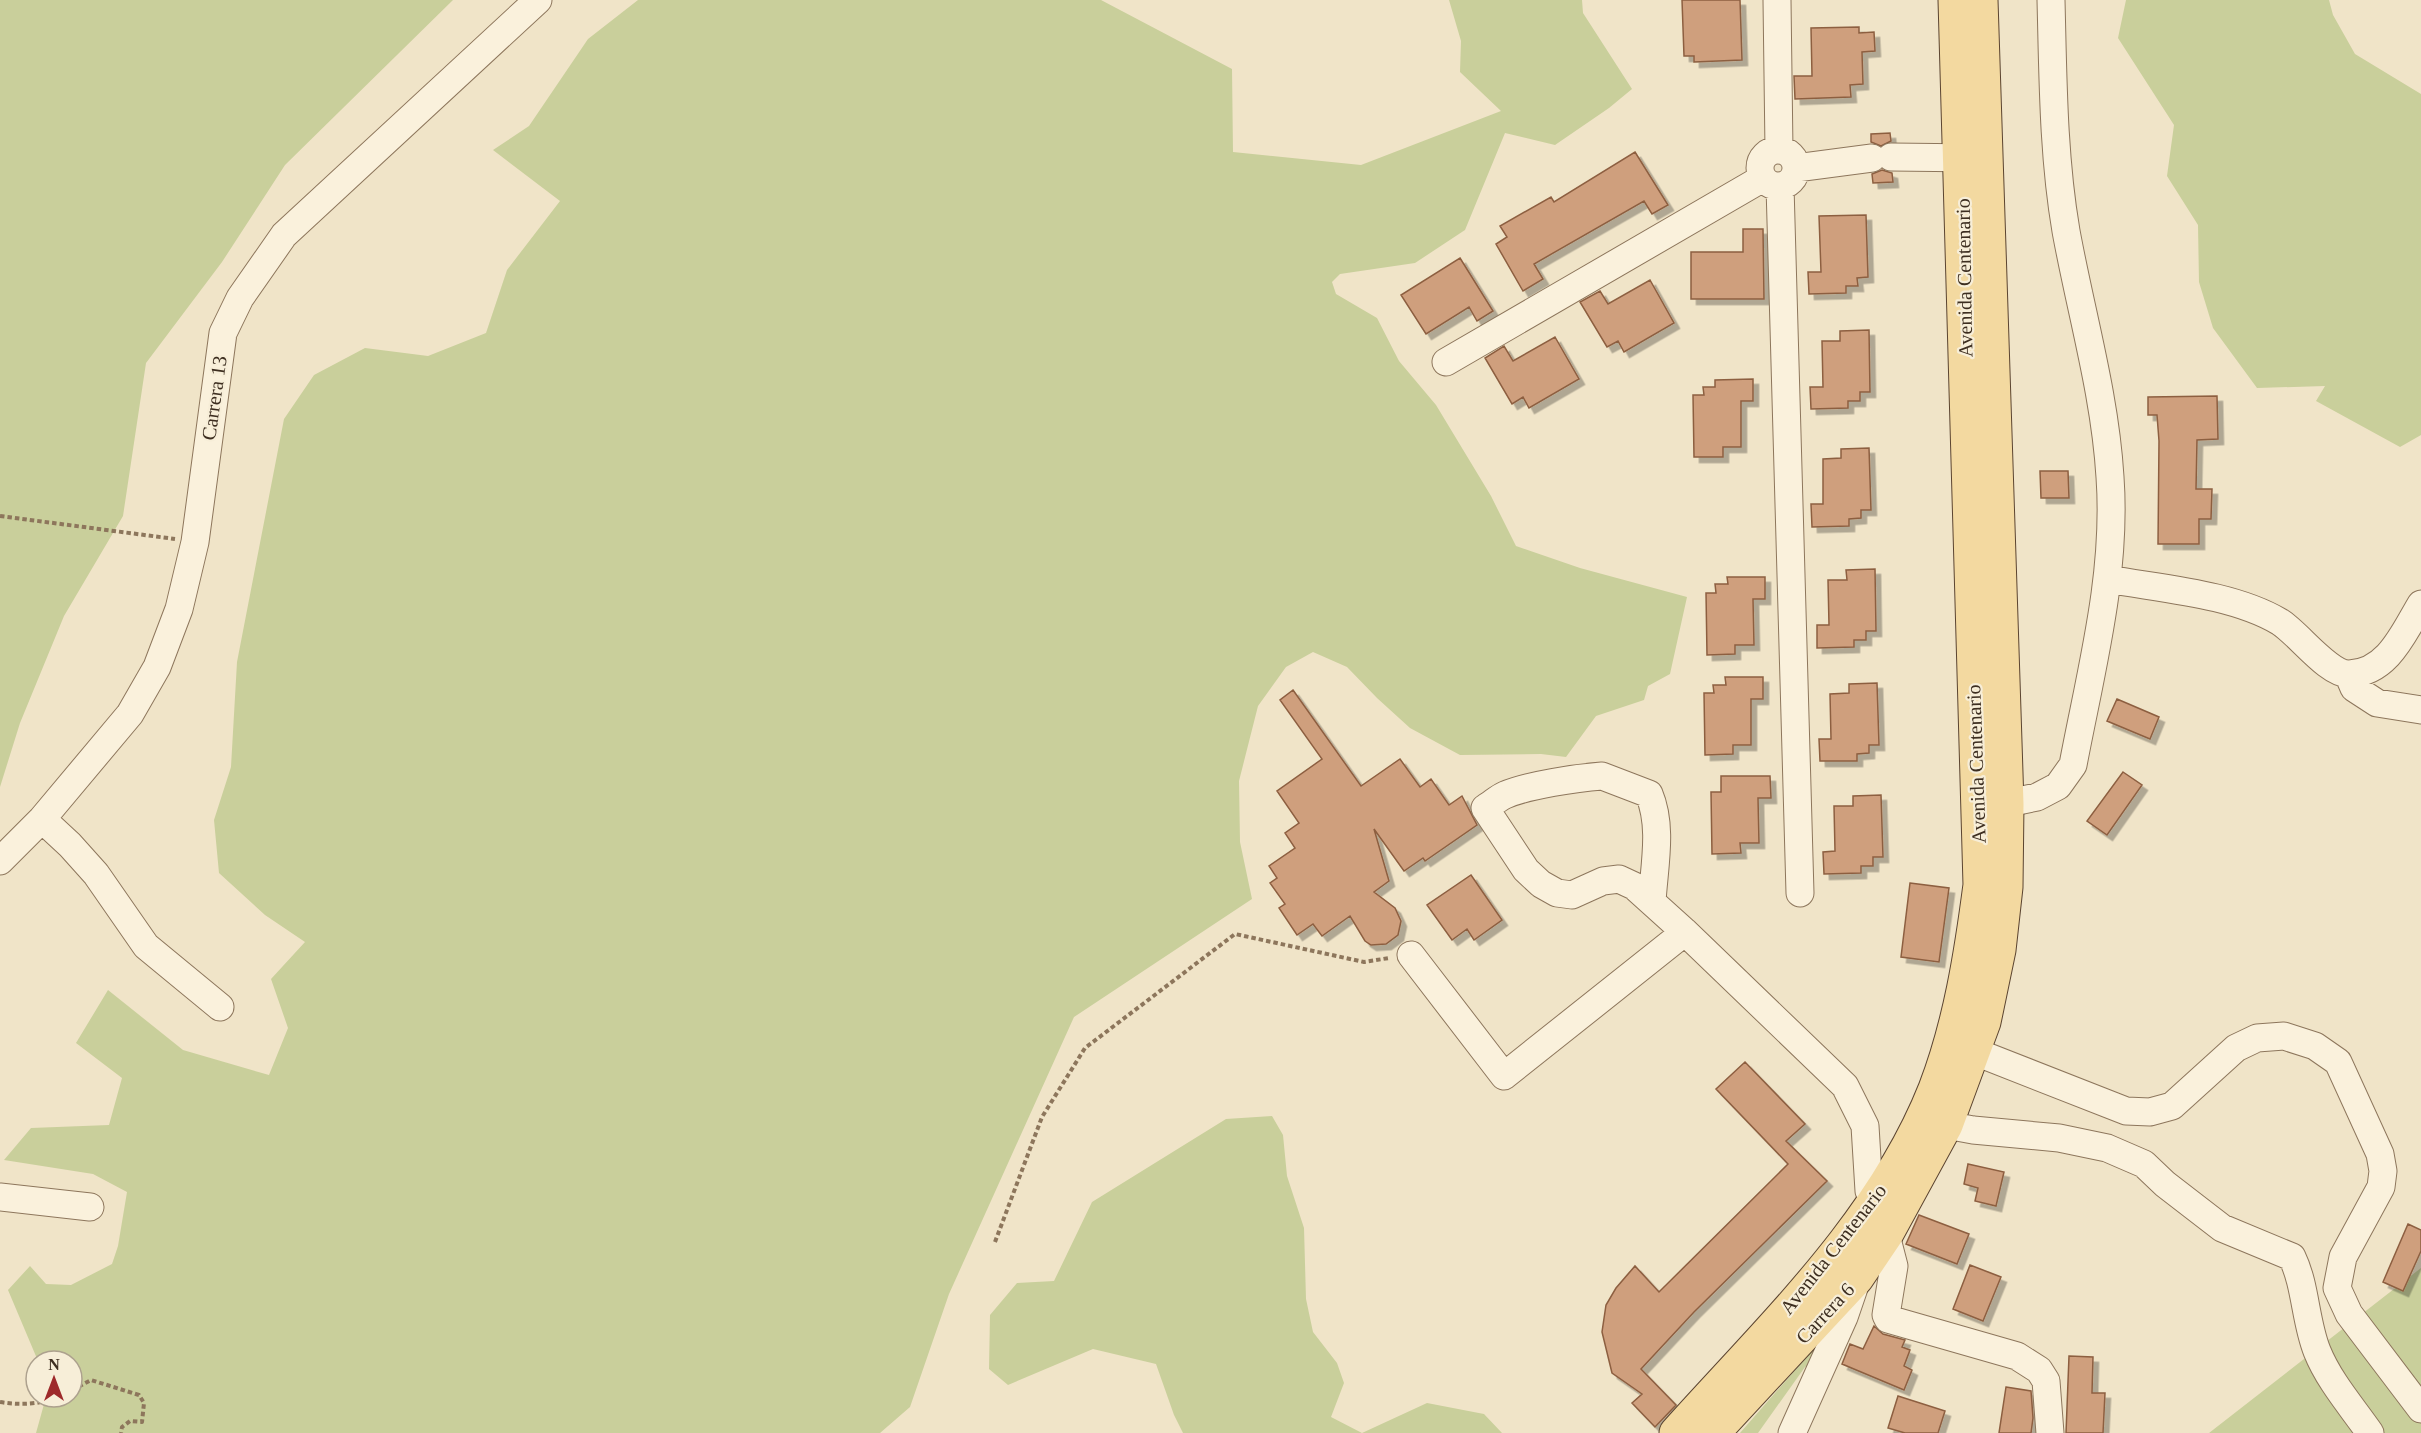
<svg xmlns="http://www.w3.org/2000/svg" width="2421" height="1433" viewBox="0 0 2421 1433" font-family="'Times New Roman',serif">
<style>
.green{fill:#c9cf9b}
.building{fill:#cf9f7d;stroke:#8d5f41;stroke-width:1.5;filter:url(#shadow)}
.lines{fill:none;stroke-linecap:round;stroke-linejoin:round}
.minor-casing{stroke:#8d765c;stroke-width:29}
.major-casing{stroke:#5b4430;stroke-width:35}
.path{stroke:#8d765c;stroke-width:4;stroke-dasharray:4.5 3;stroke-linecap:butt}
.minor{stroke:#faf1dc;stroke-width:27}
.major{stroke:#f3d9a0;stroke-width:33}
.labels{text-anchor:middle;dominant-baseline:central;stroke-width:4.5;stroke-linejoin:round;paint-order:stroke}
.street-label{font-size:20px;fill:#3d2e20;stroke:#f7eed8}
</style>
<defs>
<filter id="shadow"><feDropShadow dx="5.5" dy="5.5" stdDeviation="0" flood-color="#0004"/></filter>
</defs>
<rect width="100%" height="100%" fill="#f0e4c8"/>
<!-- green -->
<path class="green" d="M 0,0 L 453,0 L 285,165 L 222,262 L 146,363 L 123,516 L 64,616 L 20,723 L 0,787 Z
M 638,0 L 1101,0 L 1232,69 L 1233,152 L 1361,165 L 1501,111 L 1460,72 L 1461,41 L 1449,0 L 1582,0 L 1583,13 L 1632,89 L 1609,108 L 1555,145 L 1505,133 L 1465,230 L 1415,263 L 1340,274 L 1332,282 L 1336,294 L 1377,318 L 1399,361 L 1436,405 L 1491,496 L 1516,546 L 1580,568 L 1687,597 L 1670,674 L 1648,686 L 1644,700 L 1596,716 L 1566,757 L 1541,754 L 1460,755 L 1410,728 L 1377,698 L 1347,667 L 1313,652 L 1286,667 L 1258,706 L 1239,781 L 1240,842 L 1252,899 L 1074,1017 L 949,1294 L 910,1407 L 880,1433 L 36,1433 L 46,1397 L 72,1397 L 72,1361 L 38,1361 L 8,1290 L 30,1266 L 46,1284 L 71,1285 L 112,1264 L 118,1246 L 127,1192 L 93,1174 L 4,1160 L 31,1128 L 109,1125 L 122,1078 L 76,1043 L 108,990 L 183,1050 L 269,1075 L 288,1028 L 271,979 L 305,942 L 265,915 L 219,873 L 214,820 L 231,767 L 237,662 L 284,419 L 314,375 L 365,348 L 428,356 L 486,333 L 507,270 L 560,201 L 493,150 L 529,126 L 588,39 Z
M 2126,0 L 2329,0 L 2333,15 L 2355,54 L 2421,94 L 2421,435 L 2400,447 L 2316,401 L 2325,386 L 2257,388 L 2213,328 L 2199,282 L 2198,225 L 2167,176 L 2174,125 L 2118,38 Z
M 1272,1116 L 1283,1135 L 1287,1176 L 1304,1228 L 1306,1299 L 1313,1332 L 1337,1363 L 1344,1383 L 1331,1417 L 1362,1433 L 1427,1403 L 1484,1414 L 1502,1433 L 1183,1433 L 1174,1415 L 1156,1364 L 1093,1349 L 1008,1385 L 989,1369 L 990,1315 L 1017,1283 L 1054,1281 L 1092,1202 L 1226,1119 Z
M 2421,1268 L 2421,1433 L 2209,1433 Z
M 1825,1336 L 1820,1360 L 1805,1367 L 1758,1433 L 1740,1433 Z"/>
<!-- building -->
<path class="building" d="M 1682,0 L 1740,0 L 1742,60 L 1694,62 L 1694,56 L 1684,56 Z
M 1859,27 L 1859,33 L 1874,32 L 1875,51 L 1862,52 L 1863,84 L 1850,85 L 1851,97 L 1795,99 L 1794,76 L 1812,76 L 1811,28 Z
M 1890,133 L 1891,141 L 1881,146 L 1871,142 L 1871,134 Z
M 1635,152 L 1668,205 L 1652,214 L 1644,201 L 1534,264 L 1543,279 L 1523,291 L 1496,244 L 1507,237 L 1500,226 L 1551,197 L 1554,202 Z
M 1882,170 L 1892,173 L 1893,182 L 1873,183 L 1872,174 Z
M 1866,215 L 1868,277 L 1857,278 L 1858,286 L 1846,286 L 1846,293 L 1809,294 L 1808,272 L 1821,272 L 1819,216 Z
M 1743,229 L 1763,229 L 1764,299 L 1691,299 L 1691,252 L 1743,252 Z
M 1460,258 L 1493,311 L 1477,321 L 1469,307 L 1426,334 L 1401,295 Z
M 1650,280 L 1674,323 L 1624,352 L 1618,341 L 1607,347 L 1580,302 L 1600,291 L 1608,304 Z
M 1869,330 L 1870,392 L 1860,392 L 1860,401 L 1848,401 L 1848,408 L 1811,409 L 1810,387 L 1823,387 L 1822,341 L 1840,341 L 1840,331 Z
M 1555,337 L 1579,379 L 1529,408 L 1523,397 L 1512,404 L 1485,358 L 1504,346 L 1513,361 Z
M 1753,379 L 1753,401 L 1741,401 L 1741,447 L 1723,447 L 1723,457 L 1694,457 L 1693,395 L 1704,395 L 1703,387 L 1715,387 L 1715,380 Z
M 2217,396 L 2218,439 L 2197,440 L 2196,489 L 2212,489 L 2211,519 L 2199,519 L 2199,544 L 2158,544 L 2159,441 L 2157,415 L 2148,415 L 2148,397 Z
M 1869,448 L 1871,510 L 1861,510 L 1861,518 L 1849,519 L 1849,526 L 1812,527 L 1811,504 L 1823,504 L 1823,459 L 1841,458 L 1841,449 Z
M 2040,471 L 2068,471 L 2069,498 L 2041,498 Z
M 1875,569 L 1876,631 L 1866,631 L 1866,640 L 1854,640 L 1854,647 L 1817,648 L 1817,625 L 1829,625 L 1828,580 L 1847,580 L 1846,570 Z
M 1727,577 L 1765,577 L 1765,599 L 1753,599 L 1754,645 L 1735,645 L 1735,654 L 1707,655 L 1706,593 L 1716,593 L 1715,584 L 1728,584 Z
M 1725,677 L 1763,677 L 1763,699 L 1751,699 L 1751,745 L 1733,745 L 1733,754 L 1705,755 L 1704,693 L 1714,693 L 1713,685 L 1726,685 Z
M 1877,683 L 1879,745 L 1869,745 L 1869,753 L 1857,754 L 1857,761 L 1820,761 L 1819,739 L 1831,739 L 1830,694 L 1849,693 L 1849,684 Z
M 1293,690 L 1361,786 L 1400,759 L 1420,787 L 1431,779 L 1449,805 L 1462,796 L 1477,825 L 1425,861 L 1423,858 L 1404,871 L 1374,829 L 1389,881 L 1374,892 L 1395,908 L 1401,921 L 1398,935 L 1386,944 L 1371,945 L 1365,941 L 1350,916 L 1322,936 L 1313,924 L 1297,935 L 1279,908 L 1285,904 L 1270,883 L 1277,878 L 1269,866 L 1295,848 L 1285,833 L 1299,823 L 1277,791 L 1322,759 L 1280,700 Z
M 2117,699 L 2159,717 L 2150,739 L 2107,721 Z
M 2123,772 L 2142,785 L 2107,835 L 2087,821 Z
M 1721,776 L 1770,776 L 1771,798 L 1758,798 L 1759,843 L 1740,843 L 1741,853 L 1712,854 L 1711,792 L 1721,792 Z
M 1881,795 L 1883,857 L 1873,857 L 1873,866 L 1861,866 L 1861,873 L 1824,874 L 1823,852 L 1835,851 L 1834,806 L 1853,806 L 1853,796 Z
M 1471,875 L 1502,920 L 1474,940 L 1467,929 L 1452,940 L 1427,905 Z
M 1910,883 L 1949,888 L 1939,962 L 1901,957 Z
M 1745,1062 L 1805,1124 L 1786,1141 L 1827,1181 L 1694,1312 L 1641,1369 L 1676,1405 L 1655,1427 L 1632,1403 L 1642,1394 L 1612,1373 L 1602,1332 L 1606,1305 L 1616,1288 L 1635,1266 L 1659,1292 L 1788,1164 L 1716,1089 Z
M 1968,1164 L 2004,1172 L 1996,1206 L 1975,1201 L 1978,1188 L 1964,1184 Z
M 1919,1215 L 1969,1234 L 1957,1264 L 1906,1244 Z
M 2408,1224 L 2421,1230 L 2421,1251 L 2403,1291 L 2383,1282 Z
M 1970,1265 L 2001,1277 L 1983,1321 L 1953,1309 Z
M 1874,1326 L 1883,1334 L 1905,1340 L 1902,1347 L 1910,1350 L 1904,1366 L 1912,1370 L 1904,1390 L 1842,1364 L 1850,1344 L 1863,1349 Z
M 2069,1356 L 2093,1357 L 2092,1393 L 2105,1393 L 2103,1433 L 2066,1433 Z
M 2006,1387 L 2031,1391 L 2033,1418 L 2031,1433 L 1999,1433 Z
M 1898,1396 L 1945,1411 L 1938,1433 L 1905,1433 L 1888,1428 Z"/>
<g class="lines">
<!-- minor casing -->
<g class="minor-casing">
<path id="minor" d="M 1777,0 L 1779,150
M1760 168a18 18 0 1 1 36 0a18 18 0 1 1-36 0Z
M 1891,157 L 1979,158
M 1796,168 L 1872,158
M 1780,186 L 1800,893
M 1446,362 L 1763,178
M 2108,579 C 2163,589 2233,594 2280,622 C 2299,634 2328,674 2349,674 C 2388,673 2404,632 2421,604
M 2348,674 L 2354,688 L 2377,703 L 2421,710
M 1989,807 L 2037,797 L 2058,786 L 2073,765 C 2091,670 2117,574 2110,477 C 2105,394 2081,313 2066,231 C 2053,155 2053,77 2051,0
M 42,819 L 70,845 L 96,874 L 146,946 L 220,1007
M 0,861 L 42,819 L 130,714 L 157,667 L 179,609 L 195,542 L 223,333 L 240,298 L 284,235 L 538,0
M 1652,902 C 1654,867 1663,827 1649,794 L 1602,776 C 1577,778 1528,785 1505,795 C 1498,798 1492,804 1485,808 L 1526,870 L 1541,884 L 1557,893 L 1572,895 L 1603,881 L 1619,879 L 1634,886 L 1685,932 L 1845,1086 L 1865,1126 L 1869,1191 L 1886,1235 L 1894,1266 L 1886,1315 L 1888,1319 L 2017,1356 L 2039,1370 L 2046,1381 L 2050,1433
M 1411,955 L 1504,1076 L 1685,932
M 1973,1051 L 2126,1111 L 2150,1112 L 2172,1106 L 2236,1048 L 2257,1038 L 2284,1036 L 2315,1046 L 2338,1062 L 2380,1154 L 2383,1171 L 2381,1187 L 2343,1257 L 2337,1288 L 2349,1314 L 2421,1409
M 1946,1125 L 1973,1130 L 2059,1138 L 2107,1148 L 2144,1164 L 2165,1184 L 2222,1228 L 2292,1257 C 2306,1286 2305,1321 2317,1351 C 2329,1381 2352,1407 2370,1433
M 0,1197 L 90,1207
M 1792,1433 L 1844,1317 L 1856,1282"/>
</g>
<!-- major casing -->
<g class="major-casing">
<path id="major" d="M 1676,1433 C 1770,1328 1882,1223 1935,1089 C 1960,1024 1971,954 1980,885 L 1955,0
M 1713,1433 L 1857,1278 L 1886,1235 L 1946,1125 L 1984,1022 L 1999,950 L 2006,887 L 2007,804 L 1981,0"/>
</g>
<!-- path -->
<path class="path" d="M 0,516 L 175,539
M 995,1242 L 1042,1117 L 1085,1048 L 1235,934 L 1364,962 L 1389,958
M 72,1390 L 91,1380 L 139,1395 L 144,1403 L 142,1422 L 130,1421 L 122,1427 L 121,1433
M 0,1402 C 19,1405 39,1405 57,1397"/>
<!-- minor -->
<use href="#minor" class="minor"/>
<!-- major -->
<use href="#major" class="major"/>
</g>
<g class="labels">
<!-- street labels -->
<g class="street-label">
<text transform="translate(1964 278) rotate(-91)">Avenida Centenario</text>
<text transform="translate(214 398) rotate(-82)">Carrera 13</text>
<text transform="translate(1976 764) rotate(-92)">Avenida Centenario</text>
<text transform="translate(1833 1249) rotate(-52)">Avenida Centenario</text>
<text transform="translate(1825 1313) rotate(-47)">Carrera 6</text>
</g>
</g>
<!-- north arrow -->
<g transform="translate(54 1379)"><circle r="28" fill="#f7eed8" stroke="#ada18e" stroke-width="1.5"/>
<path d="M0-4.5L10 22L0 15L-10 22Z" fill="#9e2a2b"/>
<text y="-9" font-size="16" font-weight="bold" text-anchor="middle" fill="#3d2e20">N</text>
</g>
</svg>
